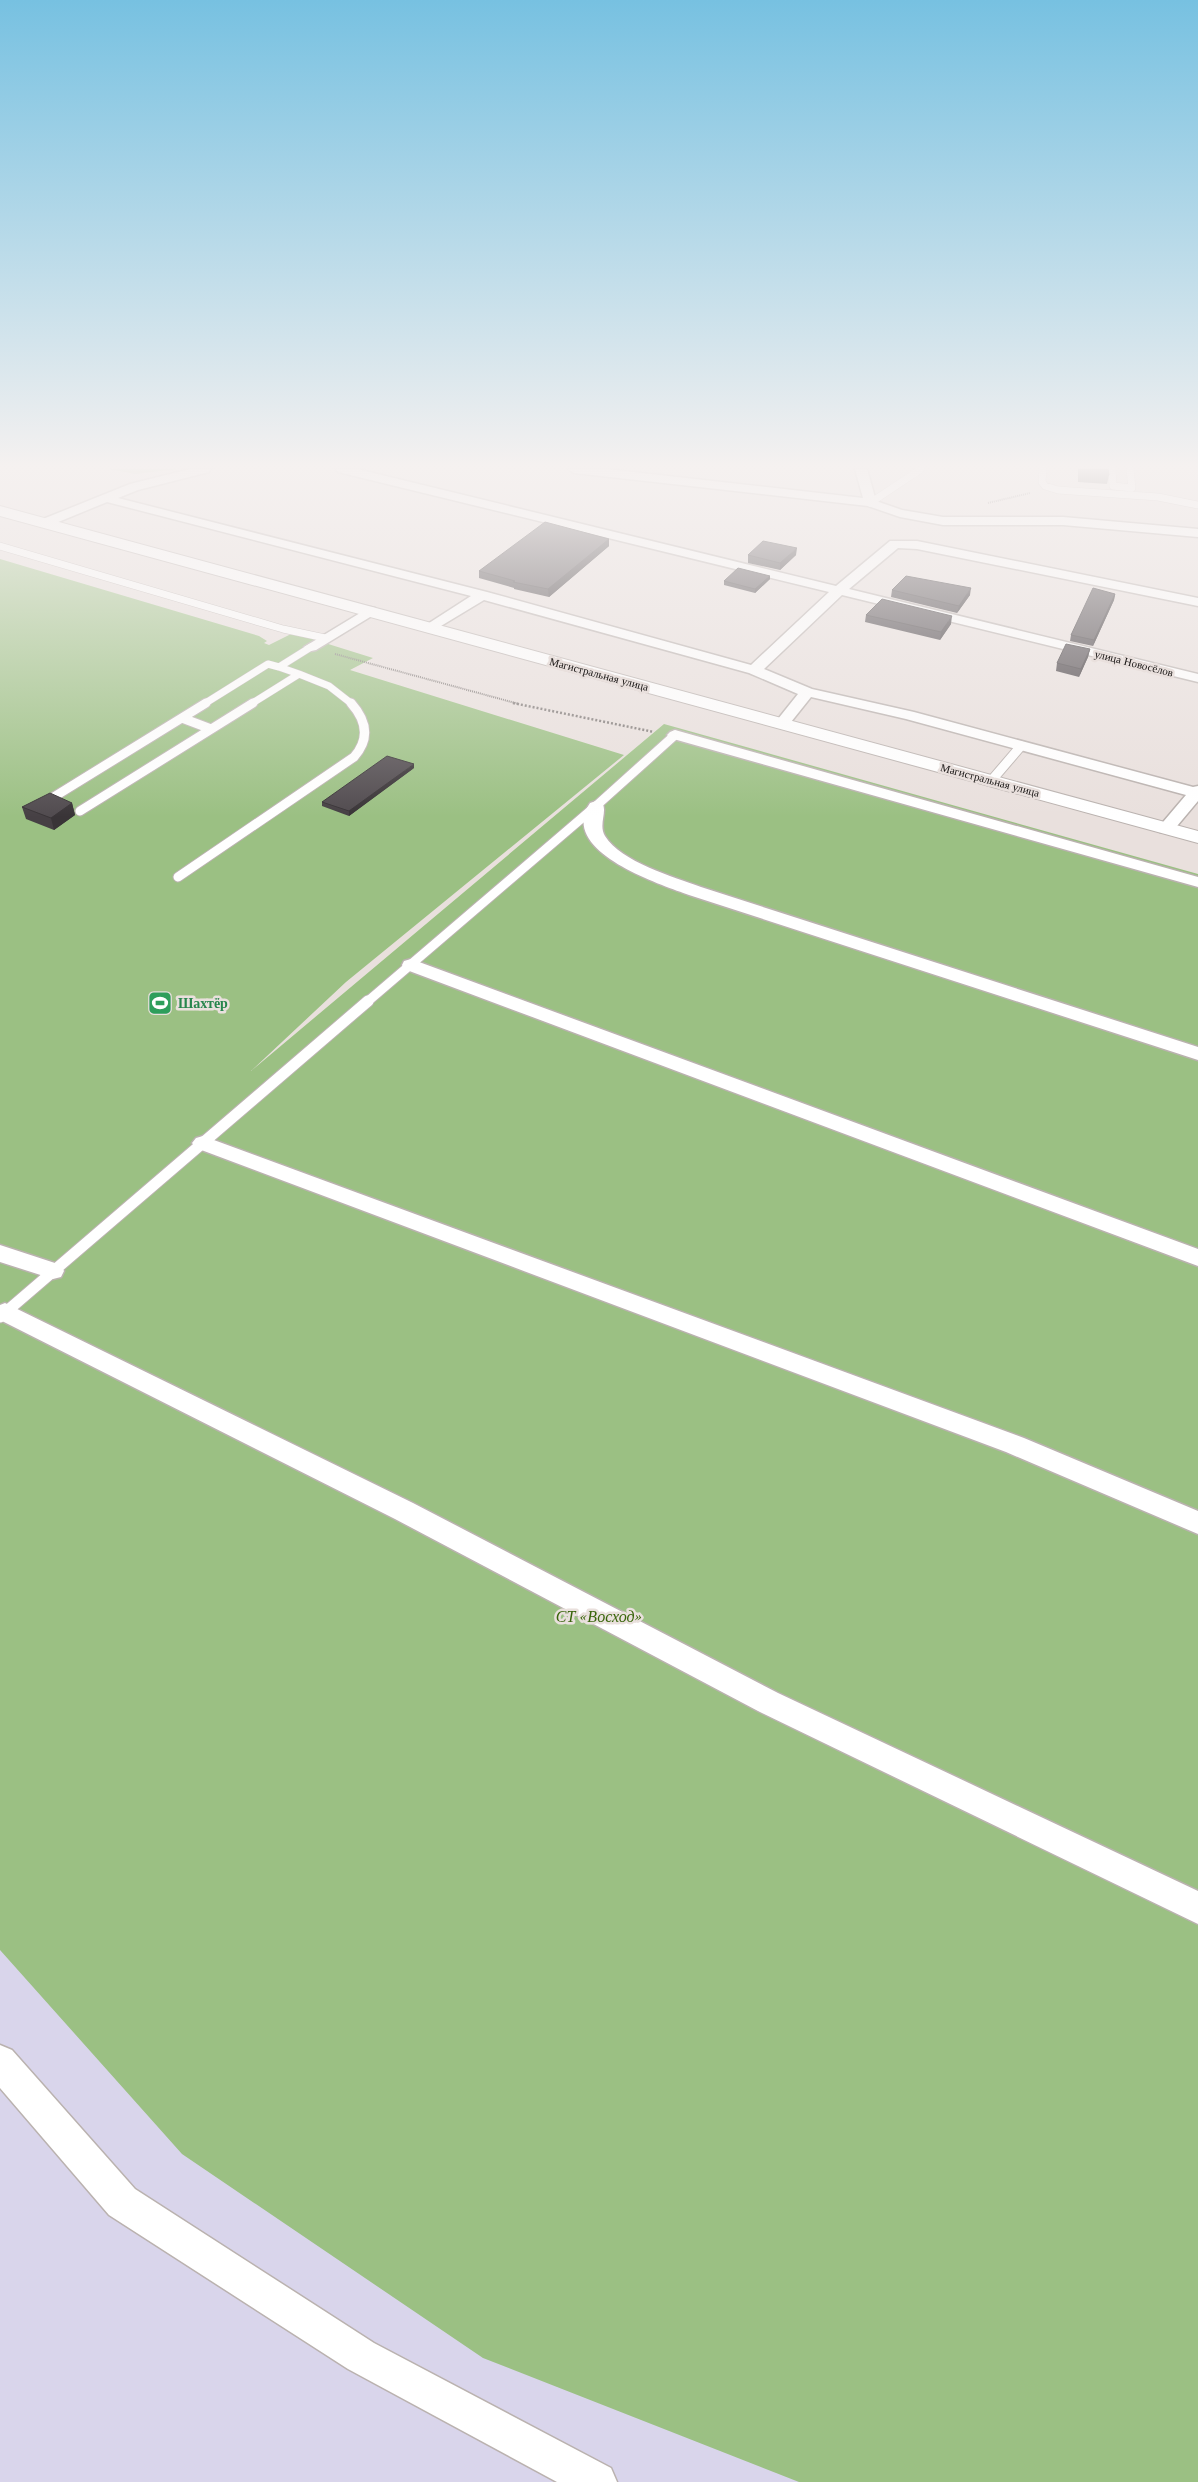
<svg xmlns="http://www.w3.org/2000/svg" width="1198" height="2482" viewBox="0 0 1198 2482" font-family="'Libre Baskerville',serif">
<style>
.industrial{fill:#d9d5eb}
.green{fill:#9bc083}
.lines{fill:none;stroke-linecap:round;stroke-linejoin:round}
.service-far2-casing{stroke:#bab2af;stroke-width:8}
.service-far1-casing{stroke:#bab2af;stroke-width:11}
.service-casing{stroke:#bab2af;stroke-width:13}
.minor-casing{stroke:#bab2af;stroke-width:3}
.secondary-casing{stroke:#bab2af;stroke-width:2}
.path-far1{stroke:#827c7a;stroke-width:2;stroke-dasharray:1 1;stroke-linecap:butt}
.path{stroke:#827c7a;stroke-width:2.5;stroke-dasharray:2 2;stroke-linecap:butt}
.service-far2{stroke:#fff;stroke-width:7}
.service-far1{stroke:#fff;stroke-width:9}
.service{stroke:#fff;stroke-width:11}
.minor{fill:#fff;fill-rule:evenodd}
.secondary{fill:#fff;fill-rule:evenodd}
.wall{fill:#464044}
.shaded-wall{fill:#393437}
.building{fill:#514b4f;stroke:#393437}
.labels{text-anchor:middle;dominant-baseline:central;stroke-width:5;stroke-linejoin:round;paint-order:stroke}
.far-street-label{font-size:11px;fill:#171413;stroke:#e9e0dd}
.leisure-label{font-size:14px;font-weight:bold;fill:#27864d;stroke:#e9e0dd;text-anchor:start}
.near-park-label{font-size:16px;font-style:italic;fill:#39650b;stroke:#e9e0dd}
</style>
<rect width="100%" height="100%" fill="#e9e0dd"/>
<!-- industrial -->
<path class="industrial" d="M 0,1783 L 1198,2482 L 0,2482 Z"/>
<!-- green -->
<path class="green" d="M 109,469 L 178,469 L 135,474 Z
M 0,559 L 259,636 L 267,641 L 264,643 L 269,645 L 293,633 L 373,658 L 350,670 L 624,755 L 346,982 L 251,1071 L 664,724 L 1198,874 L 1198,2482 L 799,2482 L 483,2358 L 182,2154 L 0,1950 Z"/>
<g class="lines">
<!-- service-far2 casing -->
<g class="service-far2-casing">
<path id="service-far2" d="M 1043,469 L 1042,482 L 1045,486 L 1058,490 L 1158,497 L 1198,505
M 1112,469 L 1113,486 L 1132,488 L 1130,469
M 870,503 L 921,469
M 0,546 L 283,629 L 325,638
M 299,674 L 329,686 L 352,704
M 204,704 L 268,664 L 279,667 L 311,647
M 251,704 L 299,674 L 279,667"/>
</g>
<!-- service-far1 casing -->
<g class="service-far1-casing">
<path id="service-far1" d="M 182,718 L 211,729
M 991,781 L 1021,746
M 44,803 L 206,703
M 80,811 L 253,703
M 178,877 L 354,757 C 370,739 367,721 351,703
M 367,1002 L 596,806 L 675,735"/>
</g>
<!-- service casing -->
<g class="service-casing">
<path id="service" d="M 0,1317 L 368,1001"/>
</g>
<!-- minor casing -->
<g class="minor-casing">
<path id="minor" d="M 190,469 L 211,469 L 209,472 L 138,490 L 118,498 L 487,592 L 751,665 L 829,592 L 338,472 L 336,469 L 357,469 L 836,586 L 890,541 L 917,541 L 1198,598 L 1198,606 L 917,549 L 898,548 L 849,589 L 1198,674 L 1198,682 L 842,595 L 764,669 L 812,689 L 914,712 L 1193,787 L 1198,786 L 1198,801 L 1172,832 L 1160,832 L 1158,828 L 1186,795 L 906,719 L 811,697 L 787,727 L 777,727 L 774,724 L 798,694 L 749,673 L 484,600 L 431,632 L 424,628 L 426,625 L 471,596 L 107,502 L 51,525 L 43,525 L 41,522 L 43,519 L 130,484 Z
M 568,469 L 606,469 L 863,498 L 855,469 L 867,469 L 876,501 L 902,510 L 943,517 L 1063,517 L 1198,529 L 1198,537 L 1063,525 L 943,525 L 900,517 L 868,506 L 574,473 Z
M 370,607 L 375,608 L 377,611 L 375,614 L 316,650 L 311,651 L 304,647 Z
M 675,730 L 1198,877 L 1198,887 L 670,738 L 667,735 L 670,732 Z
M 596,801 L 602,803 C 608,811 598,825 605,836 C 621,862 674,877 701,887 L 1198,1047 L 1198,1060 L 689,895 C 659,884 557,851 590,803 Z
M 411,959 L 1198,1249 L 1198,1266 L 404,969 L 402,965 L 404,961 Z
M 203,1136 L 1024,1438 L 1198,1511 L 1198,1534 L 1006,1452 L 196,1148 L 192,1143 L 196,1138 Z
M 0,1245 L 61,1265 L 64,1271 L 61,1277 L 53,1279 L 0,1262 Z
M 5,1303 L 413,1503 L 778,1693 L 1198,1891 L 1198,1924 L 758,1711 L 395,1519 L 0,1320 L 0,1305 Z
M 0,2045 L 12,2050 L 135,2189 L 374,2343 L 611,2468 L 617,2482 L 557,2482 L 348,2369 L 109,2215 L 0,2088 Z"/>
</g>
<!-- secondary casing -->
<g class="secondary-casing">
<path id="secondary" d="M 0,506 L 1198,831 L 1198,843 L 0,516 Z"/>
</g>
<!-- path-far1 -->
<path class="path-far1" d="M 988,503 L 1030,493
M 335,654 L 519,704"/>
<!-- path -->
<path class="path" d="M 513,703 L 654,732"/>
<!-- service-far2 -->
<use href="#service-far2" class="service-far2"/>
<!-- service-far1 -->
<use href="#service-far1" class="service-far1"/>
<!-- service -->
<use href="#service" class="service"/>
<!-- minor -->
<use href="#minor" class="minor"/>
<!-- secondary -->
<use href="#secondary" class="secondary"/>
</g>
<!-- wall -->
<path class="wall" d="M 1078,469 L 1108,469 L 1109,475 L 1107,484 L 1078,482 Z
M 609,539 L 609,546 L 549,597 L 514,589 L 514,588 L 479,578 L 479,571 Z
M 748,555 L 796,555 L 780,570 L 748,563 Z
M 770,576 L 770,579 L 755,593 L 724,585 L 724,581 Z
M 892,590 L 970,595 L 957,613 L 891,597 Z
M 1115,594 L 1114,600 L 1093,646 L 1070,641 L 1071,635 Z
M 866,615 L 951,624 L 940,640 L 865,622 Z
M 1090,649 L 1088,657 L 1079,677 L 1056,671 L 1057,663 Z
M 414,768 L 349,816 L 322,806 L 322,802 Z
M 72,803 L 75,815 L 54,830 L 26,819 L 22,807 Z"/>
<!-- shaded-wall -->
<path class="shaded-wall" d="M 609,539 L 609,546 L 549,597 L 548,589 Z
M 797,548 L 796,555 L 780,570 L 780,563 Z
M 770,576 L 770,579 L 755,593 L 755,589 Z
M 971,588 L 970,595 L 957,613 L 959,606 Z
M 1115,594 L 1114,600 L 1093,646 L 1094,640 Z
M 952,616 L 951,624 L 940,640 L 941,632 Z
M 1090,649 L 1088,657 L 1079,677 L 1081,669 Z
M 414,764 L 414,768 L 349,816 L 349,811 Z
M 72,803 L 75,815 L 54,830 L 51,818 Z"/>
<!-- building -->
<path class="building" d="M 1080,469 L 1108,469 L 1109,475 L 1080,473 Z
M 545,522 L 609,539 L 548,589 L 513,582 L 515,581 L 479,571 Z
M 763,541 L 797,548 L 780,563 L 748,555 Z
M 738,568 L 770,576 L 755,589 L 724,581 Z
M 906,576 L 971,588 L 959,606 L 892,590 Z
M 1093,588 L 1115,594 L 1094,640 L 1071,635 Z
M 882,599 L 952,616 L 941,632 L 866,615 Z
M 1066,644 L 1090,649 L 1081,669 L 1057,663 Z
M 387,756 L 414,764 L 349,811 L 322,802 Z
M 50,793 L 72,803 L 51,818 L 22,807 Z"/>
<!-- sky -->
<linearGradient id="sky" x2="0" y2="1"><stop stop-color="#77c1e1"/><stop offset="0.57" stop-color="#f5f1f0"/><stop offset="1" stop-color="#f5f1f0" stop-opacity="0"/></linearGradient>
<rect width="1198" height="817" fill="url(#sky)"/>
<!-- icons -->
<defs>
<g id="stadium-square" transform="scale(1.25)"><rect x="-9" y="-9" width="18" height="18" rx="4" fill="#2e9e5b" stroke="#e9e0dd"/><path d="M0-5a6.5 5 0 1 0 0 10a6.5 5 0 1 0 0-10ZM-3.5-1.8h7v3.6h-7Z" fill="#fff"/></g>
</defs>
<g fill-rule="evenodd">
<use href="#stadium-square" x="160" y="1003"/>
</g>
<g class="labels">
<!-- far-street labels -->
<g class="far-street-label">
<text transform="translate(1134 663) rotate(14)">улица Новосёлов</text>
<text transform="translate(599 674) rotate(15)">Магистральная улица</text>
<text transform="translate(990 780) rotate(15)">Магистральная улица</text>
</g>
<!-- leisure labels -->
<g class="leisure-label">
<text x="178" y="1003">Шахтёр</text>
</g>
<!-- near-park labels -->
<g class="near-park-label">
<text x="599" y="1616">СТ «Восход»</text>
</g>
</g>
</svg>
